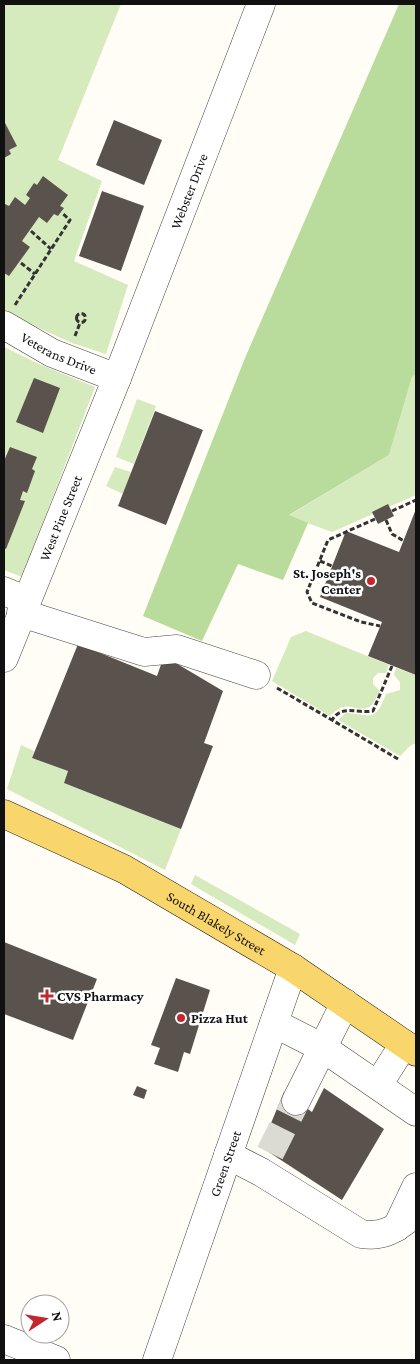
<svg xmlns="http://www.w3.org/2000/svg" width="420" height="1364" viewBox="0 0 420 1364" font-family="'Crimson Pro',serif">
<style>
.green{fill:#d5ebbd}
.forest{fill:#b9dc9c}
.building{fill:#5a524d}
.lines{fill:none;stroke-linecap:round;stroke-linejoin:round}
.minor-tunnel{stroke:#dbdad3;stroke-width:28;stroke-dasharray:28 14;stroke-linecap:butt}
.minor-casing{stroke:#444;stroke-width:29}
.major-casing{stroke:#222;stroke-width:29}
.path{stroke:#333;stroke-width:3;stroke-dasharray:5 2.5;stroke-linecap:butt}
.minor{stroke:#fff;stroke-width:28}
.major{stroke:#f9d66b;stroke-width:28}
.poi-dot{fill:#c4262e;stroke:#fff;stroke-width:2}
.labels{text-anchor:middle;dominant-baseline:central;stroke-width:5;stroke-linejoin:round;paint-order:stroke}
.street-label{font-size:14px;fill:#111;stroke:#fff}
.poi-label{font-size:14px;font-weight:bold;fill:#111;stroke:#fff;text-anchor:start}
</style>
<rect width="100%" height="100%" fill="#fffdf5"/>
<!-- green -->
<path class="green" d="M 4,4 L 121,4 L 58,160 L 102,181 L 74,261 L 128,285 L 106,354 L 72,343 L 4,312 Z
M 4,347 L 39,364 L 95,387 L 22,577 L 4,570 Z
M 416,374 L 416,495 L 332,532 L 288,516 L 389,455 L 412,377 Z
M 137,399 L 156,406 L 134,464 L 116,457 Z
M 115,467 L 131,472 L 123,494 L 106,486 Z
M 306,631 L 389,665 L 386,673 L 378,673 L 373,678 L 373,684 L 380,691 L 372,705 C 357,717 349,695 330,716 L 272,681 L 291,637 Z
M 396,668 L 416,675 L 416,743 L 410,746 L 400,756 L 338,720 L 346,713 C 370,714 375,724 386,694 L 400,690 L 400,682 L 394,675 Z
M 21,745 L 34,751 L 32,758 L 68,771 L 64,783 L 181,829 L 165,870 L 7,789 Z
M 195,875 L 300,934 L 295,945 L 191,884 Z"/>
<!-- forest -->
<path class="forest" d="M 399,4 L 416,4 L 416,374 L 412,377 L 389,455 L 289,515 L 308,523 L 283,580 L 238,564 L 202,641 L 143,616 L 245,358 Z"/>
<!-- building -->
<path class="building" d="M 114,120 L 162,140 L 144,185 L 96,165 Z
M 4,121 L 17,146 L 9,150 L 11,154 L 4,158 Z
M 43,176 L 68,195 L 60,206 L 64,208 L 58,216 L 54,214 L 47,223 L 39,217 L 22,241 L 30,247 L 9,276 L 4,273 L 4,205 L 5,204 L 9,206 L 15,197 L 25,205 L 30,198 L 26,195 L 34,183 L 37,185 Z
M 102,191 L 144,206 L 121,271 L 79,256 Z
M 34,378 L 60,388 L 43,433 L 16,422 Z
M 155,411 L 203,430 L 166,525 L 118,506 Z
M 10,447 L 37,457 L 32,469 L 35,471 L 27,493 L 23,491 L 20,500 L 25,501 L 6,549 L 4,548 L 4,461 Z
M 388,504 L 394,516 L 378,524 L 372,512 Z
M 416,509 L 416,675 L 368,656 L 382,622 L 320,597 L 346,531 L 399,552 Z
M 78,644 L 157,676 L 164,656 L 223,691 L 204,743 L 213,746 L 181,829 L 64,783 L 68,771 L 32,758 Z
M 4,942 L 97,979 L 73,1040 L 4,1014 Z
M 176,978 L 210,990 L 190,1054 L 184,1052 L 178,1072 L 154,1064 L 160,1048 L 151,1045 Z
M 137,1086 L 147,1090 L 144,1099 L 133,1095 Z
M 324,1088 L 384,1129 L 342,1200 L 261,1147 L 284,1092 L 312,1112 Z"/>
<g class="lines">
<!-- minor-tunnel -->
<path class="minor-tunnel" d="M 270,1153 L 296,1101"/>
<!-- minor casing -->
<g class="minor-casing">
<g id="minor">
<path id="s1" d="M 4,325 L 52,353 L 117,378"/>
<path d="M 4,591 L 25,600"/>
<path d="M 21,613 L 144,652 L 177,649 L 256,675"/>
<path id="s2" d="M 4,658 L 117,378 L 261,4"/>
<path d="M 274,1023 L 323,1048 L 416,1112"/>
<path d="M 378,1085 L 404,1044"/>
<path d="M 296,1101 L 345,1003"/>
<path d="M 228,1155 L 261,1172 L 361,1234 C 386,1238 397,1227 416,1213"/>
<path d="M 397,1227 L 416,1187"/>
<path d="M 4,1339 L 56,1360"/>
<path id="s3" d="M 157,1360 L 293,968"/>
</g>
</g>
<!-- major casing -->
<g class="major-casing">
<g id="major">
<path id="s4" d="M 4,814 L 124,869 L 293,968 L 416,1052"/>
</g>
</g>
<!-- path -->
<path class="path" d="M 31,231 L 51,249
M 21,263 L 35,274
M 15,305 L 70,220 L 62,213
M76.5 318a4.5 4.5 0 1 1 9 0a4.5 4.5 0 1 1-9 0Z
M 75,336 L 80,323
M 392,511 L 416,500
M 375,519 L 328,540 L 307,592 L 312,603 L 361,622 L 380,626
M 386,520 L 392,534 L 404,541
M 320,561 L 332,566
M 392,666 L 373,711 C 357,714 342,704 332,720 L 398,759
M 277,688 L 332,720"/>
<!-- minor -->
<use href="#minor" class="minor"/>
<!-- major -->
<use href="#major" class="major"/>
</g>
<!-- markers -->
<g class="poi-dot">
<circle cx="371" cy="581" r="5"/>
<path d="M44.5 988.5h5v5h5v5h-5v5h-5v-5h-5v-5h5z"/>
<circle cx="181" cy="1018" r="5"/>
</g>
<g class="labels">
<!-- street labels -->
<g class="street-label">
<text stroke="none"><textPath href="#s2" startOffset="502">Webster Drive</textPath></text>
<text stroke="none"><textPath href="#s1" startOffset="62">Veterans Drive</textPath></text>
<text stroke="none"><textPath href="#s2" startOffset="151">West Pine Street</textPath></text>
<text stroke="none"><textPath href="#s4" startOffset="239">South Blakely Street</textPath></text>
<text stroke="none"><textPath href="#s3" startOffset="208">Green Street</textPath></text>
</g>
<!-- poi labels -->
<g class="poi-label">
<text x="361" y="573" text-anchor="end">St. Joseph's<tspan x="361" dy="16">Center</tspan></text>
<text x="57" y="996">CVS Pharmacy</text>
<text x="191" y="1018">Pizza Hut</text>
</g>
</g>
<!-- border -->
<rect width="420" height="1364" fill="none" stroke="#111111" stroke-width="10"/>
<!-- north arrow -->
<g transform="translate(45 1319) rotate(78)"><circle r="24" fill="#ffffff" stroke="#a0a0a0"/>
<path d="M0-4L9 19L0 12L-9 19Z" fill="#c4262e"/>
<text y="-8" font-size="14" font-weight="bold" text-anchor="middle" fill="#111111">N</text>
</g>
</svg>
